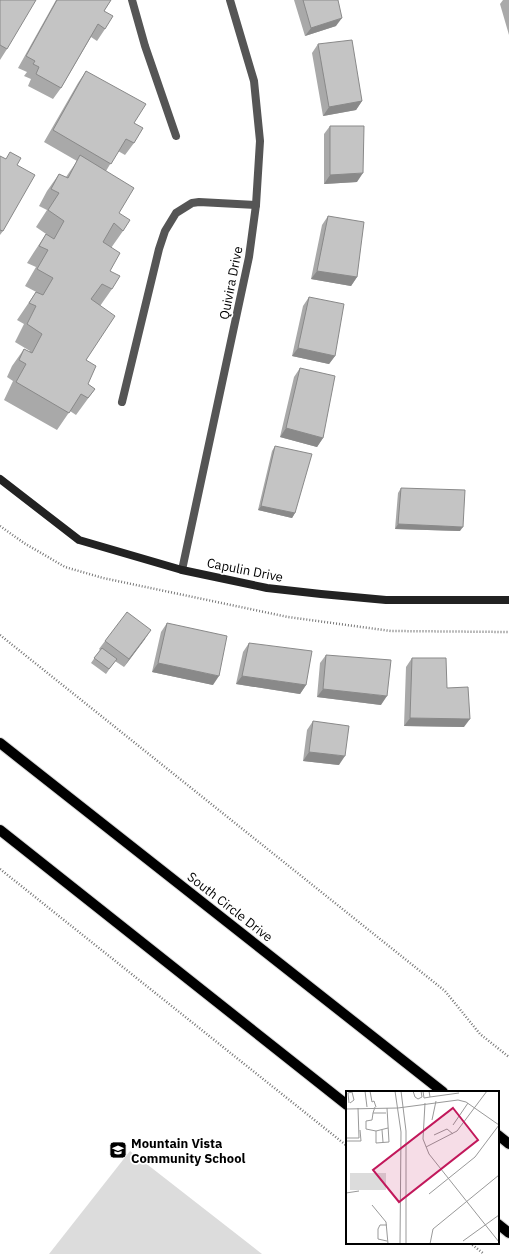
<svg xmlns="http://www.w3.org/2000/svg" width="509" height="1254" viewBox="0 0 509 1254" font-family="'IBM Plex Sans',sans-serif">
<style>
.green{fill:#dcdcdc}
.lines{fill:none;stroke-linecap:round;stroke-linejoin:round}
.primary-casing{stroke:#dbdbdb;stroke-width:12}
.path{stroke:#777;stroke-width:2.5;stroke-dasharray:1 2;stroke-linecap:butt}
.lane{stroke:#555;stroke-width:8}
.street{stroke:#555;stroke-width:8}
.secondary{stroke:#222;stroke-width:8}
.primary{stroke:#000;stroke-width:10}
.wall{fill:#a9a9a9}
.shaded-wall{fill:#898989}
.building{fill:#c4c4c4;stroke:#898989}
.labels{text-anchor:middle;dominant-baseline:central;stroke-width:3.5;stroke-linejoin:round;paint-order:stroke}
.street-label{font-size:13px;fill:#000;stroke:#fff}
.poi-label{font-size:13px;font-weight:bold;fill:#000;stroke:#fff;text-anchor:start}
.inset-road{fill:none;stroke:#999;stroke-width:1}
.view{fill:#c2185b;fill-opacity:0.15;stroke:#c2185b;stroke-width:2}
.inset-edge{fill:none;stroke:#000;stroke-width:2}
</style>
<rect width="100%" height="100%" fill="#fff"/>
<!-- green -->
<path class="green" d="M 130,1151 L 262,1254 L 49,1254 Z"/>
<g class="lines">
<!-- primary casing -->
<g class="primary-casing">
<path id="primary" d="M 0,743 L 443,1092
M 0,830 L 347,1105
M 498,1135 L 509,1144
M 498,1224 L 509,1233"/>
</g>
<!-- path -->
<path class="path" d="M 0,526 L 24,543 L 65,567 L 103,578 L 288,617 L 391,631 L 509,632
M 0,635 L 445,991 L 480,1034 L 509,1057
M 0,869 L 347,1146
M 470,1243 L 484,1254"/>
<!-- lane -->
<path class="lane" d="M 132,0 L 145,46 L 176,136
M 122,402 L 159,249 L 165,231 L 176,213 L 192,203 L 199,202 L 256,205"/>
<!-- street -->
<path class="street" d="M 182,570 L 249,257 L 256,205 L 260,141 L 254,81 L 230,0"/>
<!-- secondary -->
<path class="secondary" d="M 0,479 L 79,540 L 182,570 L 267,588 L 321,594 L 386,600 L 509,600"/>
<!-- primary -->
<use href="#primary" class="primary"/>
</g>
<!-- wall -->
<path class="wall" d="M 0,0 L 7,49 L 0,60 Z
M 56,0 L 111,0 L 104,11 L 105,29 L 97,41 L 91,37 L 61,88 L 53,99 L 28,86 L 31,79 L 24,76 L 27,72 L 18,68 Z
M 294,0 L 338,0 L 336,26 L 305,36 Z
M 503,0 L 509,0 L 509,35 L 500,4 Z
M 318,44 L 362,101 L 356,110 L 323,116 L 312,53 Z
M 86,71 L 134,123 L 134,143 L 125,155 L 118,151 L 106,171 L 119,213 L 123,231 L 111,248 L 110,271 L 112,289 L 100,306 L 86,360 L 88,384 L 95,389 L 76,415 L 70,411 L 57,430 L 4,400 L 13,381 L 7,377 L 12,366 L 24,349 L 29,352 L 30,351 L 15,342 L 24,324 L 17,320 L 36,292 L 40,294 L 25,286 L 36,267 L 27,263 L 34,252 L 46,234 L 49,236 L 36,227 L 47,210 L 39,206 L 47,191 L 59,174 L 66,177 L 77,161 L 44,142 L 78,83 Z
M 330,126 L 357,182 L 324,184 L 324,134 Z
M 0,156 L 17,165 L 3,231 L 0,235 Z
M 328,216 L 357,277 L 351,286 L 311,279 L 322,225 Z
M 309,297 L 335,356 L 329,364 L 292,356 L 303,306 Z
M 300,368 L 323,438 L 317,447 L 280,437 L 294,377 Z
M 275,446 L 295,513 L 292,518 L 258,510 L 272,451 Z
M 401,488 L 460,531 L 395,529 L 398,493 Z
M 167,623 L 213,685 L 152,672 L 161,632 Z
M 145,639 L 124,667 L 115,661 L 106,674 L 91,663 L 100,650 L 99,649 L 105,641 Z
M 249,643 L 306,685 L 300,694 L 236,684 L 243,652 Z
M 326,655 L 381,705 L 317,697 L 320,663 Z
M 412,658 L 447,688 L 464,727 L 404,726 L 406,667 Z
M 313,721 L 339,765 L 303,761 L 307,730 Z"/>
<!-- shaded-wall -->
<path class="shaded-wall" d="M 342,18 L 336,26 L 305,36 L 311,28 Z
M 362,101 L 356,110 L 323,116 L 329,107 Z
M 363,173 L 357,182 L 324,184 L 330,175 Z
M 317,271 L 357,277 L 351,286 L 311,279 Z
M 298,348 L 335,356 L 329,364 L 292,356 Z
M 286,428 L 323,438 L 317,447 L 280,437 Z
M 261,506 L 295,513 L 292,518 L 258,510 Z
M 398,524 L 463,527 L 460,531 L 395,529 Z
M 151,630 L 145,639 L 124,667 L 129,659 Z
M 158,663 L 219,676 L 213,685 L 152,672 Z
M 242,676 L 306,685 L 300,694 L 236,684 Z
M 323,689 L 387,696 L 381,705 L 317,697 Z
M 410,718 L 470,719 L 464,727 L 404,726 Z
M 309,752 L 345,756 L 339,765 L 303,761 Z"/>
<!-- building -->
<path class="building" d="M 0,0 L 36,0 L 7,49 L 0,45 Z
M 57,0 L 111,0 L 104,11 L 113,16 L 105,29 L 98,24 L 61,88 L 36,74 L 39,67 L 33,64 L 35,61 L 26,56 Z
M 303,0 L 338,0 L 342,18 L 311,28 Z
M 352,40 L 362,101 L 329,107 L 318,44 Z
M 86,71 L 146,104 L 134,123 L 143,128 L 134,143 L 126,139 L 111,164 L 53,130 Z
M 330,126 L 364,126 L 363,173 L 330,175 Z
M 10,152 L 21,158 L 17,165 L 35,175 L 3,231 L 0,230 L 0,156 L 6,159 Z
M 80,155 L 134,188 L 119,213 L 130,220 L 123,231 L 114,223 L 103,242 L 120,253 L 110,271 L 120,276 L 112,289 L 102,284 L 91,299 L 115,316 L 86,360 L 96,366 L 88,384 L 95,389 L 88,398 L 81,394 L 69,413 L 16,382 L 26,364 L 19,360 L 24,349 L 32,353 L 42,334 L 27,324 L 36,306 L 29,303 L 36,292 L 43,295 L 53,278 L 37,269 L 48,250 L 39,246 L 46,234 L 54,239 L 64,221 L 48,210 L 59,193 L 51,189 L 59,174 L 68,178 Z
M 328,216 L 364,222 L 357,277 L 317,271 Z
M 309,297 L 344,304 L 335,356 L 298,348 Z
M 300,368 L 335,376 L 323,438 L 286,428 Z
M 275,446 L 312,454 L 295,513 L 261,506 Z
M 401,488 L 465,490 L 463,527 L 398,524 Z
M 127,612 L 151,630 L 129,659 L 105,641 Z
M 167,623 L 227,636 L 219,676 L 158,663 Z
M 249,643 L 312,651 L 306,685 L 242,676 Z
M 102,648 L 117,659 L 109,669 L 94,658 Z
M 326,655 L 391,660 L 387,696 L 323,689 Z
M 412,658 L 446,658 L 447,688 L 468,687 L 470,719 L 410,718 Z
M 313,721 L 349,726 L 345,756 L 309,752 Z"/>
<!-- icons -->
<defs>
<g id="school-square" transform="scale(0.9)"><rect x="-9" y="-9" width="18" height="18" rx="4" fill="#000" stroke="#fff"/><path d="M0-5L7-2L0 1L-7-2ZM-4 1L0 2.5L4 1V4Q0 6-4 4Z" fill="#fff"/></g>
</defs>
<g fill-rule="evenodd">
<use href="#school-square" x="118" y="1150"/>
</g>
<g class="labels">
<!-- street labels -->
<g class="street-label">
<text transform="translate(231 283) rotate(-79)">Quivira Drive</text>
<text transform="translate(245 570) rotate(11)">Capulin Drive</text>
<text transform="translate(230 907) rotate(38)">South Circle Drive</text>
</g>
<!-- poi labels -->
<g class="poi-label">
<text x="131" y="1143">Mountain Vista<tspan x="131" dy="15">Community School</tspan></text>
</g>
</g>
<!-- overview -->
<g transform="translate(346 1091)">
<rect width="153" height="153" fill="#fff"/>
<path d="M 4,82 L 40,82 L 40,99 L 4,99 Z" fill="#dcdcdc"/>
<path class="inset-road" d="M 19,0 L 21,16M 24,0 L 26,11 L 28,10 L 30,16M 49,0 L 55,41 L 54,153M 55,0 L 60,40 L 60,153M 67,0 L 69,6 L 72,8 L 76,6 L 75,0M 77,0 L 78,7 L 84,6 L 83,0M 84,6 L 113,2M 3,12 L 2,2 L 6,1 L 8,9 L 4,12M 79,12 L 77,48 L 83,63 L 153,151M 29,16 L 27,22 L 40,22M 0,18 L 52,17 L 112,9 L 120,11 L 153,34M 27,22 L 26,29 L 20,30 L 20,38 L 30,40 L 42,37M 86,29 L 90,10M 107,34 L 122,12M 36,39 L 37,51M 30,40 L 30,52 L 43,51 L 41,17M 88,44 L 101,38 L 107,43M 0,47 L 13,47 L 12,17M 0,50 L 15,50 L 14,39M 80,56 L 111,40 L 141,0M 0,102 L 13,100M 83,103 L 129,66 L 153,34M 26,114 L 40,131 L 42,153M 41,150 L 32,148 L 32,138 L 34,134 L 41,134M 117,150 L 153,124M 84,153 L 87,138 L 153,84"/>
<path class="view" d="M 107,17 L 132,49 L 53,111 L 27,79 Z"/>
<rect width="153" height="153" class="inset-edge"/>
</g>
</svg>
